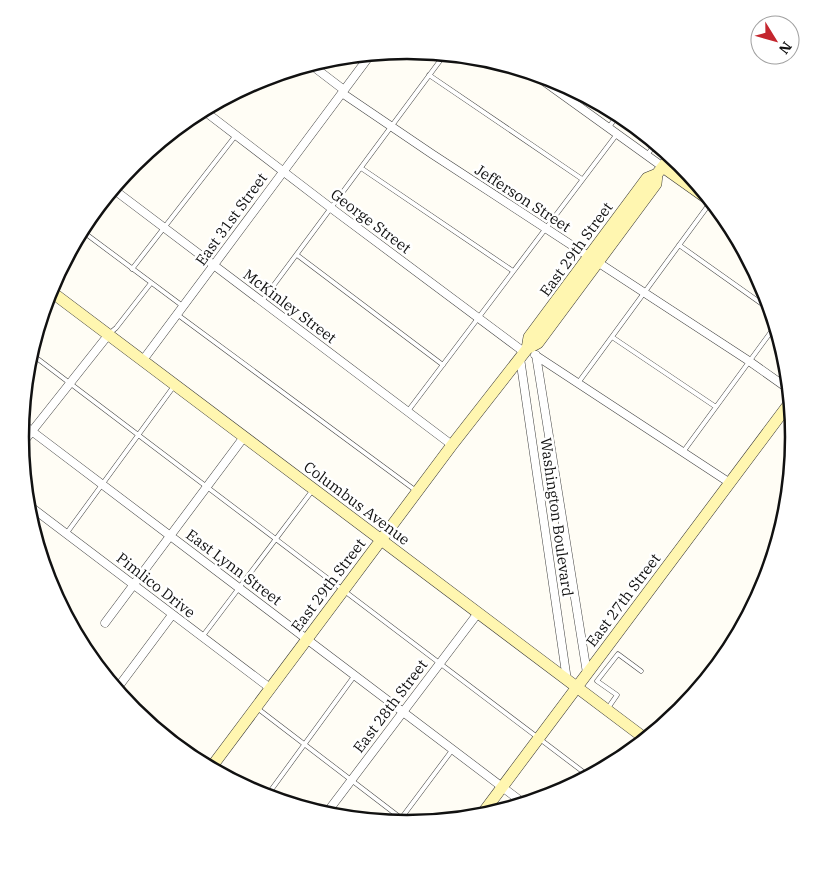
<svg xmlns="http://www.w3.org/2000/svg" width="815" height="875" viewBox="0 0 815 875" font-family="'IBM Plex Serif',serif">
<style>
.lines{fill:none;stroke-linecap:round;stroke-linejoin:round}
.lane-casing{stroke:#444;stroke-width:5}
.street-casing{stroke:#444;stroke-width:9}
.secondary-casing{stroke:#333;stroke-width:12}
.lane{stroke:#fff;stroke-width:4}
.street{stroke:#fff;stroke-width:8}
.secondary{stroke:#fff6b0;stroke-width:11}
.labels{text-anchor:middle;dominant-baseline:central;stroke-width:5;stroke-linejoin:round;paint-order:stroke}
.street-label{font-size:15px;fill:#111;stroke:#fff}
.rim{fill:none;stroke:#111;stroke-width:2.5}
</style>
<rect width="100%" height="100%" fill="#fffdf5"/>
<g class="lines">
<!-- lane casing -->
<g class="lane-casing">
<path id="lane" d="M 429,75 L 582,179
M 609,127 L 619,113
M 647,155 L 656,143
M 361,168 L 513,271
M 82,231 L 184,307
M 679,245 L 772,311
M 297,255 L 443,365
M 132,269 L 236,135
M 262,301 L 445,54
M 178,315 L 415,490
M 110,333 L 116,328 L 151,283
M 612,337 L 716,407
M 30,353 L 590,777
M 578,383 L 710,203
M 408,411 L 617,134
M 683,452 L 776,325
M 66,534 L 174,386
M 202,637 L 312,491
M 257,708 L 410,825
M 608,708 L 617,695 L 597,681 L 618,654 L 641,671
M 266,797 L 355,675
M 397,824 L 453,749"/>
</g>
<!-- street casing -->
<g class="street-casing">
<path id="street" d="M 310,64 L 344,90
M 531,72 L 663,167
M 342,93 L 432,154 L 749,361 L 790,390
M 203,110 L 331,208 L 524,352
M 113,189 L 452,445
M 78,235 L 113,189
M 535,355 L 730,483
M 536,355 L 587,673
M 520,358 L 567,680
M 143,360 L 371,54
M 21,423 L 526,805
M 21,445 L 109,334
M 27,504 L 270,688
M 105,623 L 244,437
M 116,690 L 172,615
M 325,815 L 478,613"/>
</g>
<!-- secondary casing -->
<g class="secondary-casing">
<path id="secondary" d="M 663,167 L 715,204
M 49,290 L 647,740
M 527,349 L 529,337 L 647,178 L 657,174 L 672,155
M 210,769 L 452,445 L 527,349 L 538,343 L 656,184 L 657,174
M 479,818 L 791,401"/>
</g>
<!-- lane -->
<use href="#lane" class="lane"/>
<!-- street -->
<use href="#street" class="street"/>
<!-- secondary -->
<use href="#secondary" class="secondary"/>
</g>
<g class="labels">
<!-- street labels -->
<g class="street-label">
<text transform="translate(523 198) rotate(33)">Jefferson Street</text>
<text transform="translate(231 219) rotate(-54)">East 31st Street</text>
<text transform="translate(371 221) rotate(37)">George Street</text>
<text transform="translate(576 249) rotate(-54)">East 29th Street</text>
<text transform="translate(290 306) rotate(37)">McKinley Street</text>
<text transform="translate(357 503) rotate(37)">Columbus Avenue</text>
<text transform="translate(557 517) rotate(82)">Washington Boulevard</text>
<text transform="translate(234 567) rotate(37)">East Lynn Street</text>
<text transform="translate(156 585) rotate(38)">Pimlico Drive</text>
<text transform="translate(328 585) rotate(-53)">East 29th Street</text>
<text transform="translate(623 600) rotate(-53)">East 27th Street</text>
<text transform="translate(390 706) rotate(-53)">East 28th Street</text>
</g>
</g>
<!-- crop -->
<path d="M0 0H815V875H0ZM29 437a378 378 0 1 1 756 0a378 378 0 1 1-756 0Z" fill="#fff" fill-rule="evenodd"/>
<path class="rim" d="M29 437a378 378 0 1 1 756 0a378 378 0 1 1-756 0Z"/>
<!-- north arrow -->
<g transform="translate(775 40) rotate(127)"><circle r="24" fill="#ffffff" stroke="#a0a0a0"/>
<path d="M0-4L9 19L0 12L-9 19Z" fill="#c4262e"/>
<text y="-8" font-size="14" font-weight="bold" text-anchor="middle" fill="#111111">N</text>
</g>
</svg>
